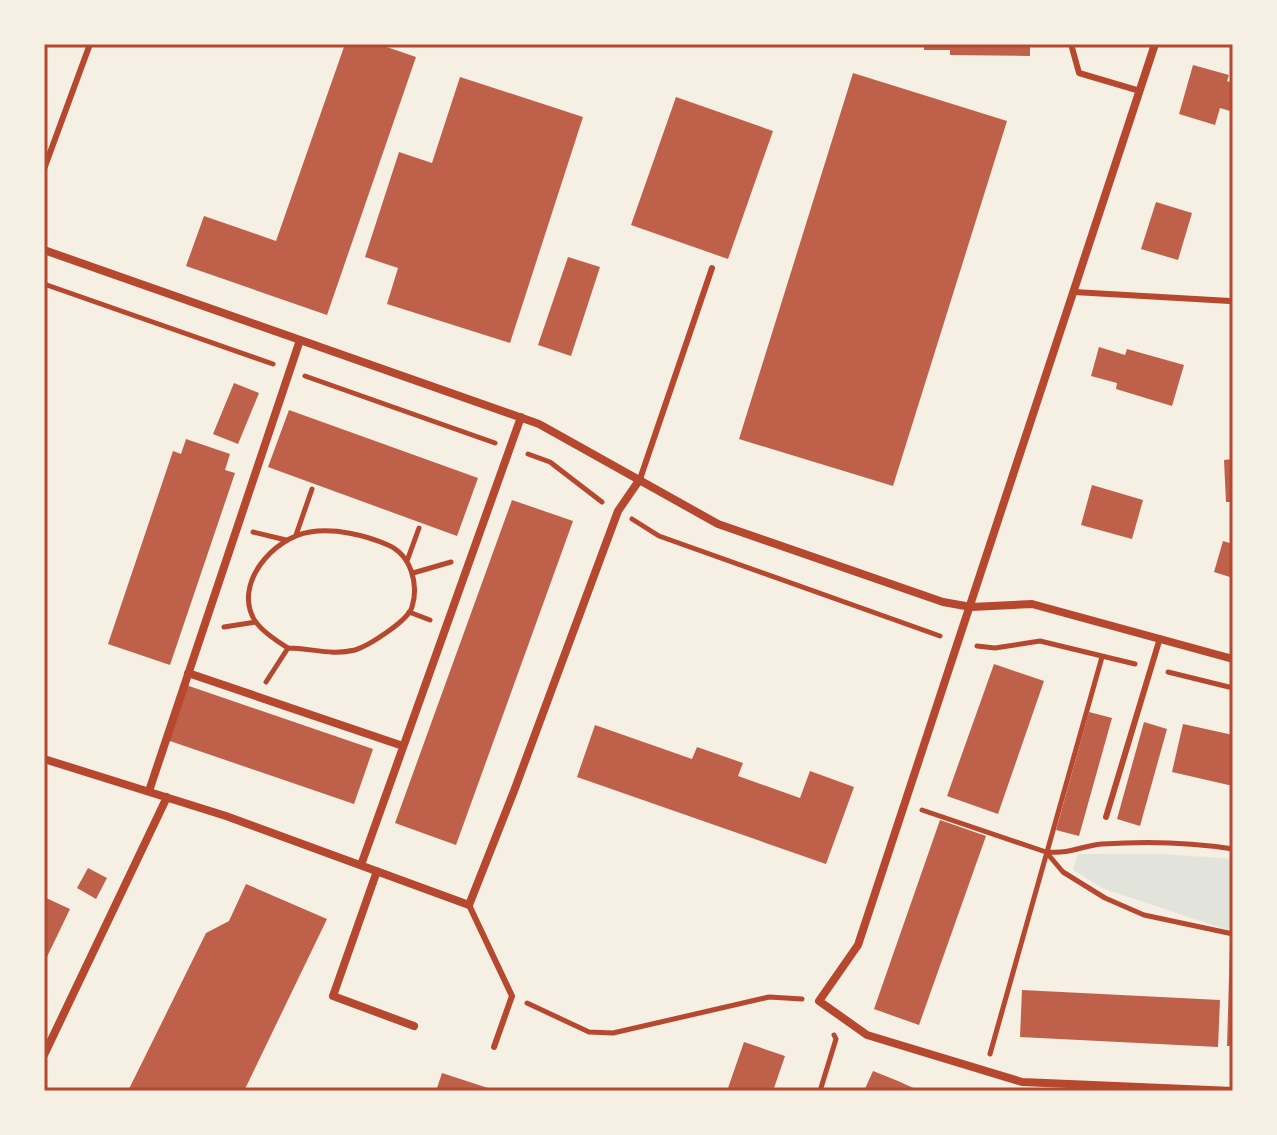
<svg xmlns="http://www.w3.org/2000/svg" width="1277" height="1135" viewBox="0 0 1277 1135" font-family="'Sofia Sans Condensed',sans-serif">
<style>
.green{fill:#e2e4dc}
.building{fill:#bf614a}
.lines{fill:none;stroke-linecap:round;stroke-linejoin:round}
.path{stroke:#b5482f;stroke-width:5}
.service{stroke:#b5482f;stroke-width:6}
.minor{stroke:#b5482f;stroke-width:8}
.neatline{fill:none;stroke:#b5482f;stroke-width:3}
</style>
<rect width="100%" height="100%" fill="#f6efe4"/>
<!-- green -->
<path class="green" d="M 1078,854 L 1163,854 L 1233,859 L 1233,932 L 1102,888 L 1073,870 Z"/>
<!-- building -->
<path class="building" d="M 345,44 L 378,44 L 416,57 L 327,315 L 186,266 L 204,216 L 276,241 Z
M 924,44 L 1030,44 L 1030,56 L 950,55 L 950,50 L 924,50 Z
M 1193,65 L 1229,75 L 1227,81 L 1233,83 L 1230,111 L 1220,108 L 1215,125 L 1179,114 Z
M 853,73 L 1007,121 L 893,486 L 739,439 Z
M 460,77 L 583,117 L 510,343 L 387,304 L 398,268 L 365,257 L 399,152 L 432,163 Z
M 676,97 L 773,131 L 728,259 L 631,225 Z
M 1156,202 L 1192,213 L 1178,260 L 1141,249 Z
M 568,257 L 600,267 L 571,356 L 538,345 Z
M 1099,347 L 1125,355 L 1127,349 L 1184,365 L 1172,406 L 1116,389 L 1117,383 L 1091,376 Z
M 234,383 L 259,393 L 238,444 L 213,434 Z
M 289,410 L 478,478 L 457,536 L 268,467 Z
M 186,439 L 230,454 L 225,470 L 235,473 L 170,665 L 108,644 L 173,451 L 181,454 Z
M 1233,459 L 1233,502 L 1226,502 L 1224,460 Z
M 1092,485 L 1143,500 L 1132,539 L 1081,525 Z
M 512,500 L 573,521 L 456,845 L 395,823 Z
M 1223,541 L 1233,544 L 1233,578 L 1214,572 Z
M 994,664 L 1044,681 L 998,814 L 947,796 Z
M 186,685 L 373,749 L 354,804 L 167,740 Z
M 1089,712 L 1112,718 L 1079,836 L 1056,830 Z
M 1144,722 L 1167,729 L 1140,826 L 1117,819 Z
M 1183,724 L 1233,735 L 1233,786 L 1172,772 Z
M 595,725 L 692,759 L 697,747 L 743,763 L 738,776 L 800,798 L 810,771 L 854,787 L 826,864 L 577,777 Z
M 940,820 L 986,836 L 919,1025 L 874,1009 Z
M 88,868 L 107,878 L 96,899 L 77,888 Z
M 246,884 L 327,919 L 244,1091 L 128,1091 L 206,933 L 229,921 Z
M 44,897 L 70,909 L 44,963 Z
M 1230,943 L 1233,943 L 1233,1046 L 1227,1046 Z
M 1022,990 L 1220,1000 L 1218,1047 L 1020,1037 Z
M 744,1042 L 785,1056 L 773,1091 L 727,1091 Z
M 873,1071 L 898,1081 L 920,1091 L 864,1091 Z
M 442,1073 L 488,1088 L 487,1091 L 436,1091 Z"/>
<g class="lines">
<!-- path -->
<path class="path" d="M 44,284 L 273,364
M 305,376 L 495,443
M 528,454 L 550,462 L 602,502
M 632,519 L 659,536 L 940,636
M 253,532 L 286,540
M 296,535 L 312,489
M 407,561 L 419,528
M 413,573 L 451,562
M 409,612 L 430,620
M 224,627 L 256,622
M 977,646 L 995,648 L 1040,641 L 1135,664
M 1168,672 L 1233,688
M 266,682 L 288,648 C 311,648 331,656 355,650 C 368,646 408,621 412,607 C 419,584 411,555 388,545 C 365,535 335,528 310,532 C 274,537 232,584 255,621 C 262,631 278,642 288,648
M 922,810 L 1046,852 L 1063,872 L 1105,898 L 1144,915 L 1233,934
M 1047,852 C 1072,854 1080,846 1102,844 C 1146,841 1190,842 1233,849
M 527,1003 L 589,1032 L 613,1033 L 769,997 L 802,999
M 990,1054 L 1102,657
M 820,1091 L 836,1039 L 834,1035"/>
<!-- service -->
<path class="service" d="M 1071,44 L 1079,73 L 1140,91
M 44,169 L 90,44
M 1074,292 L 1230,301
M 640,479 L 712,268
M 1106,817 L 1160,638
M 469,905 L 512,996 L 494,1047"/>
<!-- minor -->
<path class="minor" d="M 1155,44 L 858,945 L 819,1001 L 867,1035 L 1022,1082 L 1233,1091
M 44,250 L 539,424 L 718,524 L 943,602 L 971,607 L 1032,604 L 1233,659
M 188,673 L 403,746
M 44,759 L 226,816 L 469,905 L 514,791 L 618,511 L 640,479
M 149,791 L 300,340
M 361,865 L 521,417
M 377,871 L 333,996 L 414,1026
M 44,1055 L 167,797"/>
</g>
<!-- border -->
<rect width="1277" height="1135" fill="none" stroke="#f6efe4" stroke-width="92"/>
<rect x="46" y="46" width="1185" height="1043" class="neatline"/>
</svg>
